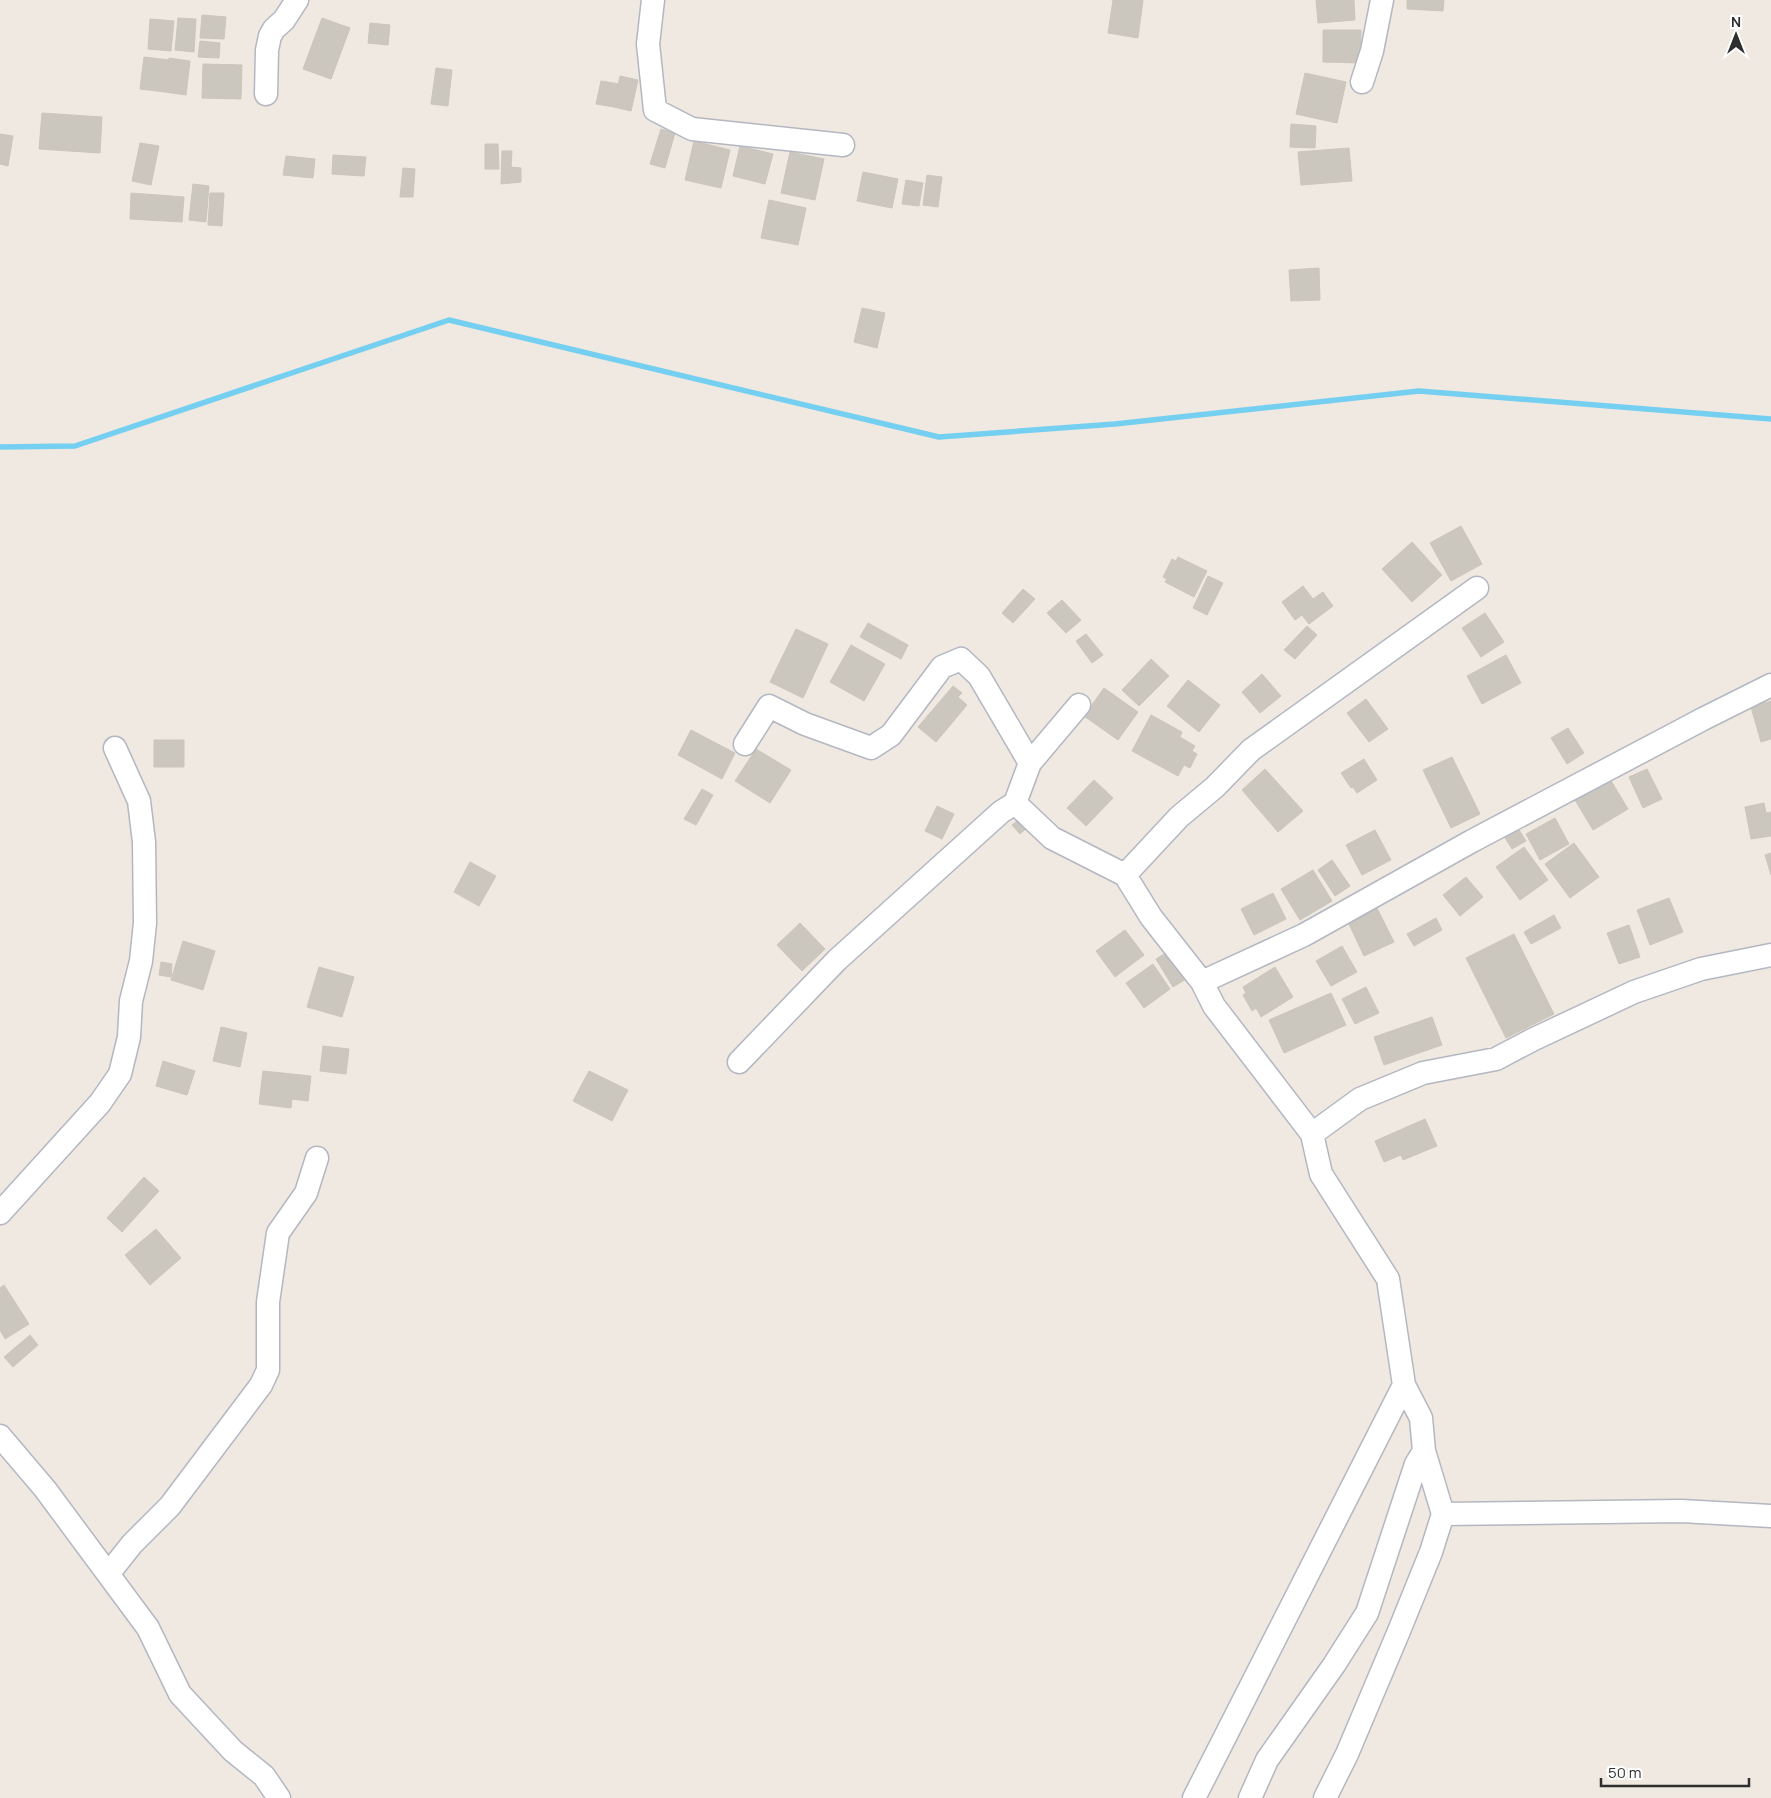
<svg xmlns="http://www.w3.org/2000/svg" width="1771" height="1798" viewBox="0 0 1771 1798" font-family="Manrope,sans-serif">
<style>
.lines{fill:none;stroke-linecap:round;stroke-linejoin:round}
.stream{stroke:#75cff0;stroke-width:5.5}
.building{fill:#cbc7bf;stroke:#cbc5ba}
.street-casing{stroke:#b4b7c1;stroke-width:25}
.street{stroke:#fff;stroke-width:22}
</style>
<rect width="100%" height="100%" fill="#efe9e1"/>
<g class="lines">
<!-- stream -->
<path class="stream" d="M 0,447 L 75,446 L 449,320 L 939,437 L 1115,424 L 1419,391 L 1771,419"/>
</g>
<!-- building -->
<path class="building" d="M 1113,0 L 1143,0 L 1138,38 L 1108,33 Z
M 1316,0 L 1354,0 L 1355,20 L 1318,23 Z
M 1407,0 L 1444,0 L 1443,11 L 1407,9 Z
M 202,15 L 226,17 L 224,39 L 200,38 Z
M 178,18 L 196,19 L 194,52 L 175,50 Z
M 322,18 L 350,28 L 331,79 L 303,69 Z
M 150,19 L 174,21 L 171,51 L 148,49 Z
M 370,23 L 390,25 L 388,45 L 368,43 Z
M 1323,30 L 1361,30 L 1360,63 L 1323,62 Z
M 200,41 L 220,43 L 219,58 L 198,57 Z
M 144,57 L 169,60 L 165,92 L 140,89 Z
M 169,58 L 190,61 L 186,95 L 165,92 Z
M 203,64 L 242,65 L 241,99 L 202,98 Z
M 436,68 L 452,70 L 448,106 L 431,104 Z
M 1305,73 L 1346,82 L 1337,123 L 1296,114 Z
M 620,76 L 638,80 L 631,111 L 614,107 Z
M 601,81 L 619,84 L 614,107 L 596,104 Z
M 42,113 L 102,117 L 100,153 L 39,149 Z
M 1291,124 L 1316,126 L 1315,148 L 1290,147 Z
M 661,129 L 675,133 L 665,168 L 650,164 Z
M 0,134 L 13,136 L 8,166 L 0,164 Z
M 694,141 L 730,150 L 721,188 L 685,180 Z
M 140,143 L 159,146 L 151,185 L 132,181 Z
M 485,144 L 498,144 L 499,169 L 485,169 Z
M 740,146 L 773,154 L 765,184 L 733,176 Z
M 1349,148 L 1352,181 L 1301,185 L 1298,152 Z
M 502,151 L 512,151 L 511,167 L 521,168 L 521,182 L 501,184 Z
M 790,152 L 824,159 L 815,200 L 781,193 Z
M 333,155 L 366,157 L 364,176 L 332,174 Z
M 286,156 L 315,159 L 313,178 L 283,175 Z
M 403,168 L 415,169 L 413,197 L 400,197 Z
M 863,172 L 898,179 L 892,208 L 857,201 Z
M 927,175 L 942,177 L 938,207 L 923,205 Z
M 906,180 L 923,183 L 919,206 L 902,204 Z
M 193,184 L 209,186 L 206,222 L 189,220 Z
M 131,193 L 184,197 L 182,222 L 130,219 Z
M 210,193 L 224,193 L 222,226 L 208,225 Z
M 769,200 L 806,208 L 798,245 L 761,238 Z
M 1319,268 L 1320,300 L 1291,301 L 1289,270 Z
M 862,308 L 885,313 L 877,348 L 854,342 Z
M 1461,526 L 1482,564 L 1451,581 L 1430,543 Z
M 1412,542 L 1442,575 L 1412,602 L 1382,569 Z
M 1178,557 L 1207,571 L 1194,597 L 1165,582 L 1167,579 L 1163,577 L 1172,559 L 1176,561 Z
M 1208,576 L 1223,583 L 1207,615 L 1193,608 Z
M 1303,586 L 1313,599 L 1323,592 L 1333,606 L 1309,624 L 1302,615 L 1295,620 L 1282,602 Z
M 1023,589 L 1035,599 L 1013,623 L 1002,613 Z
M 1062,600 L 1081,620 L 1066,633 L 1047,613 Z
M 1485,613 L 1504,642 L 1481,657 L 1462,628 Z
M 868,623 L 908,645 L 901,659 L 860,637 Z
M 1307,626 L 1317,635 L 1295,659 L 1284,650 Z
M 796,629 L 828,644 L 803,698 L 770,682 Z
M 1086,634 L 1103,655 L 1092,663 L 1076,641 Z
M 851,645 L 885,664 L 864,701 L 830,682 Z
M 1506,655 L 1521,683 L 1482,704 L 1467,676 Z
M 1151,659 L 1169,676 L 1139,706 L 1122,690 Z
M 1262,674 L 1281,696 L 1260,713 L 1242,692 Z
M 1188,680 L 1220,705 L 1199,732 L 1167,706 Z
M 953,686 L 962,693 L 958,697 L 967,705 L 936,742 L 918,727 Z
M 1104,688 L 1138,712 L 1118,740 L 1084,716 Z
M 1366,699 L 1388,729 L 1369,742 L 1347,713 Z
M 1771,701 L 1771,739 L 1761,742 L 1751,707 Z
M 1151,715 L 1182,732 L 1180,737 L 1195,746 L 1192,751 L 1197,754 L 1190,768 L 1184,765 L 1178,776 L 1132,751 Z
M 1568,728 L 1584,753 L 1567,764 L 1551,738 Z
M 691,730 L 735,753 L 722,779 L 678,755 Z
M 154,740 L 184,740 L 184,767 L 154,767 Z
M 756,749 L 791,770 L 770,803 L 735,781 Z
M 1452,757 L 1480,814 L 1451,828 L 1423,770 Z
M 1364,759 L 1377,780 L 1357,793 L 1353,787 L 1351,788 L 1341,773 Z
M 1265,769 L 1303,811 L 1278,832 L 1242,790 Z
M 1647,769 L 1662,799 L 1643,808 L 1629,777 Z
M 1610,779 L 1628,809 L 1593,830 L 1575,800 Z
M 1094,780 L 1113,798 L 1086,826 L 1067,808 Z
M 702,789 L 713,795 L 696,825 L 684,819 Z
M 1764,803 L 1766,813 L 1771,812 L 1771,836 L 1751,839 L 1745,807 Z
M 937,806 L 954,814 L 942,839 L 925,831 Z
M 1021,818 L 1029,826 L 1020,834 L 1012,825 Z
M 1555,818 L 1569,844 L 1540,860 L 1526,834 Z
M 1518,828 L 1526,841 L 1512,849 L 1504,836 Z
M 1375,830 L 1391,860 L 1362,875 L 1346,845 Z
M 1574,843 L 1599,877 L 1570,898 L 1545,864 Z
M 1524,847 L 1548,880 L 1520,900 L 1496,867 Z
M 1771,853 L 1771,875 L 1765,855 Z
M 1332,860 L 1350,886 L 1335,896 L 1318,870 Z
M 470,862 L 496,876 L 479,906 L 454,892 Z
M 1313,870 L 1332,901 L 1300,920 L 1281,889 Z
M 1466,877 L 1483,897 L 1460,916 L 1443,895 Z
M 1273,893 L 1286,919 L 1254,935 L 1241,909 Z
M 1669,898 L 1683,932 L 1650,945 L 1637,910 Z
M 1377,908 L 1394,942 L 1364,956 L 1348,922 Z
M 1554,915 L 1561,928 L 1531,944 L 1524,932 Z
M 1436,918 L 1442,930 L 1414,946 L 1407,934 Z
M 800,923 L 825,949 L 802,971 L 777,945 Z
M 1629,925 L 1640,957 L 1619,964 L 1607,933 Z
M 1125,930 L 1144,955 L 1115,977 L 1096,951 Z
M 1514,934 L 1554,1014 L 1506,1038 L 1466,958 Z
M 183,941 L 215,951 L 203,990 L 171,980 Z
M 1342,946 L 1357,972 L 1331,986 L 1316,961 Z
M 1169,951 L 1186,979 L 1173,987 L 1156,959 Z
M 161,962 L 172,964 L 171,977 L 159,975 Z
M 1153,964 L 1170,989 L 1144,1008 L 1126,983 Z
M 319,967 L 354,977 L 342,1017 L 307,1007 Z
M 1275,967 L 1293,997 L 1261,1017 L 1256,1008 L 1252,1011 L 1243,995 L 1246,993 L 1243,987 Z
M 1366,987 L 1379,1013 L 1355,1024 L 1342,999 Z
M 1331,993 L 1346,1025 L 1284,1053 L 1269,1020 Z
M 1432,1017 L 1442,1045 L 1384,1065 L 1374,1037 Z
M 221,1027 L 247,1033 L 240,1067 L 213,1061 Z
M 323,1046 L 349,1049 L 346,1074 L 320,1071 Z
M 163,1061 L 195,1071 L 187,1095 L 156,1086 Z
M 263,1071 L 311,1076 L 308,1101 L 292,1099 L 291,1108 L 259,1104 Z
M 589,1071 L 628,1090 L 612,1121 L 573,1101 Z
M 1425,1119 L 1437,1146 L 1403,1160 L 1401,1155 L 1384,1162 L 1375,1141 Z
M 144,1177 L 159,1191 L 122,1232 L 107,1218 Z
M 156,1229 L 181,1258 L 150,1285 L 125,1255 Z
M 4,1285 L 29,1324 L 5,1339 L 0,1330 L 0,1288 Z
M 30,1335 L 38,1345 L 13,1367 L 4,1357 Z"/>
<g class="lines">
<!-- street casing -->
<g class="street-casing">
<path id="street" d="M 653,0 L 648,44 L 655,110 L 692,129 L 843,145
M 1362,82 L 1372,51 L 1382,0
M 266,94 L 267,50 L 270,36 L 274,29 L 284,20 L 297,0
M 1079,705 L 1030,763 L 1015,803 L 1052,838 L 1125,875 L 1151,917 L 1202,982
M 745,744 L 769,706 L 805,724 L 871,748 L 891,735 L 942,667 L 961,659 L 979,676 L 1030,763
M 1125,875 L 1179,817 L 1215,787 L 1251,750 L 1477,588
M 739,1062 L 837,960 L 1001,812 L 1015,803
M 1312,1134 L 1214,1006 L 1202,982 L 1304,935 L 1472,841 L 1703,719 L 1771,685
M 0,1213 L 100,1103 L 120,1074 L 129,1037 L 131,1001 L 141,961 L 145,923 L 144,842 L 139,801 L 115,748
M 0,1436 L 45,1489 L 148,1628 L 180,1694 L 233,1751 L 264,1776 L 279,1798
M 1443,1514 L 1681,1511 L 1771,1516
M 109,1573 L 132,1544 L 170,1506 L 261,1385 L 268,1370 L 268,1302 L 278,1233 L 306,1193 L 317,1158
M 1194,1798 L 1404,1385 L 1388,1279 L 1321,1174 L 1312,1134 L 1360,1099 L 1423,1073 L 1496,1059 L 1532,1040 L 1634,992 L 1701,969 L 1771,955
M 1250,1798 L 1267,1760 L 1334,1665 L 1367,1613 L 1416,1464 L 1424,1451
M 1325,1798 L 1347,1754 L 1399,1631 L 1431,1552 L 1443,1514 L 1424,1451 L 1421,1418 L 1404,1385"/>
</g>
<!-- street -->
<use href="#street" class="street"/>
</g>
<!-- north arrow -->
<g transform="translate(1736 35)" stroke="#ffffff" stroke-width="4" paint-order="stroke">
<path d="M0-4L9 19L0 12L-9 19Z" fill="#2e2e2e"/>
<text y="-8" font-size="14" font-weight="bold" text-anchor="middle" fill="#2e2e2e">N</text>
</g>
<!-- scale -->
<path d="M1601 1778v8h148v-8" fill="none" stroke="#2e2e2e" stroke-width="2.5"/>
<text x="1608" y="1778" font-size="15" fill="#2e2e2e" stroke="#ffffff" stroke-width="4" paint-order="stroke">50 m</text>
</svg>
